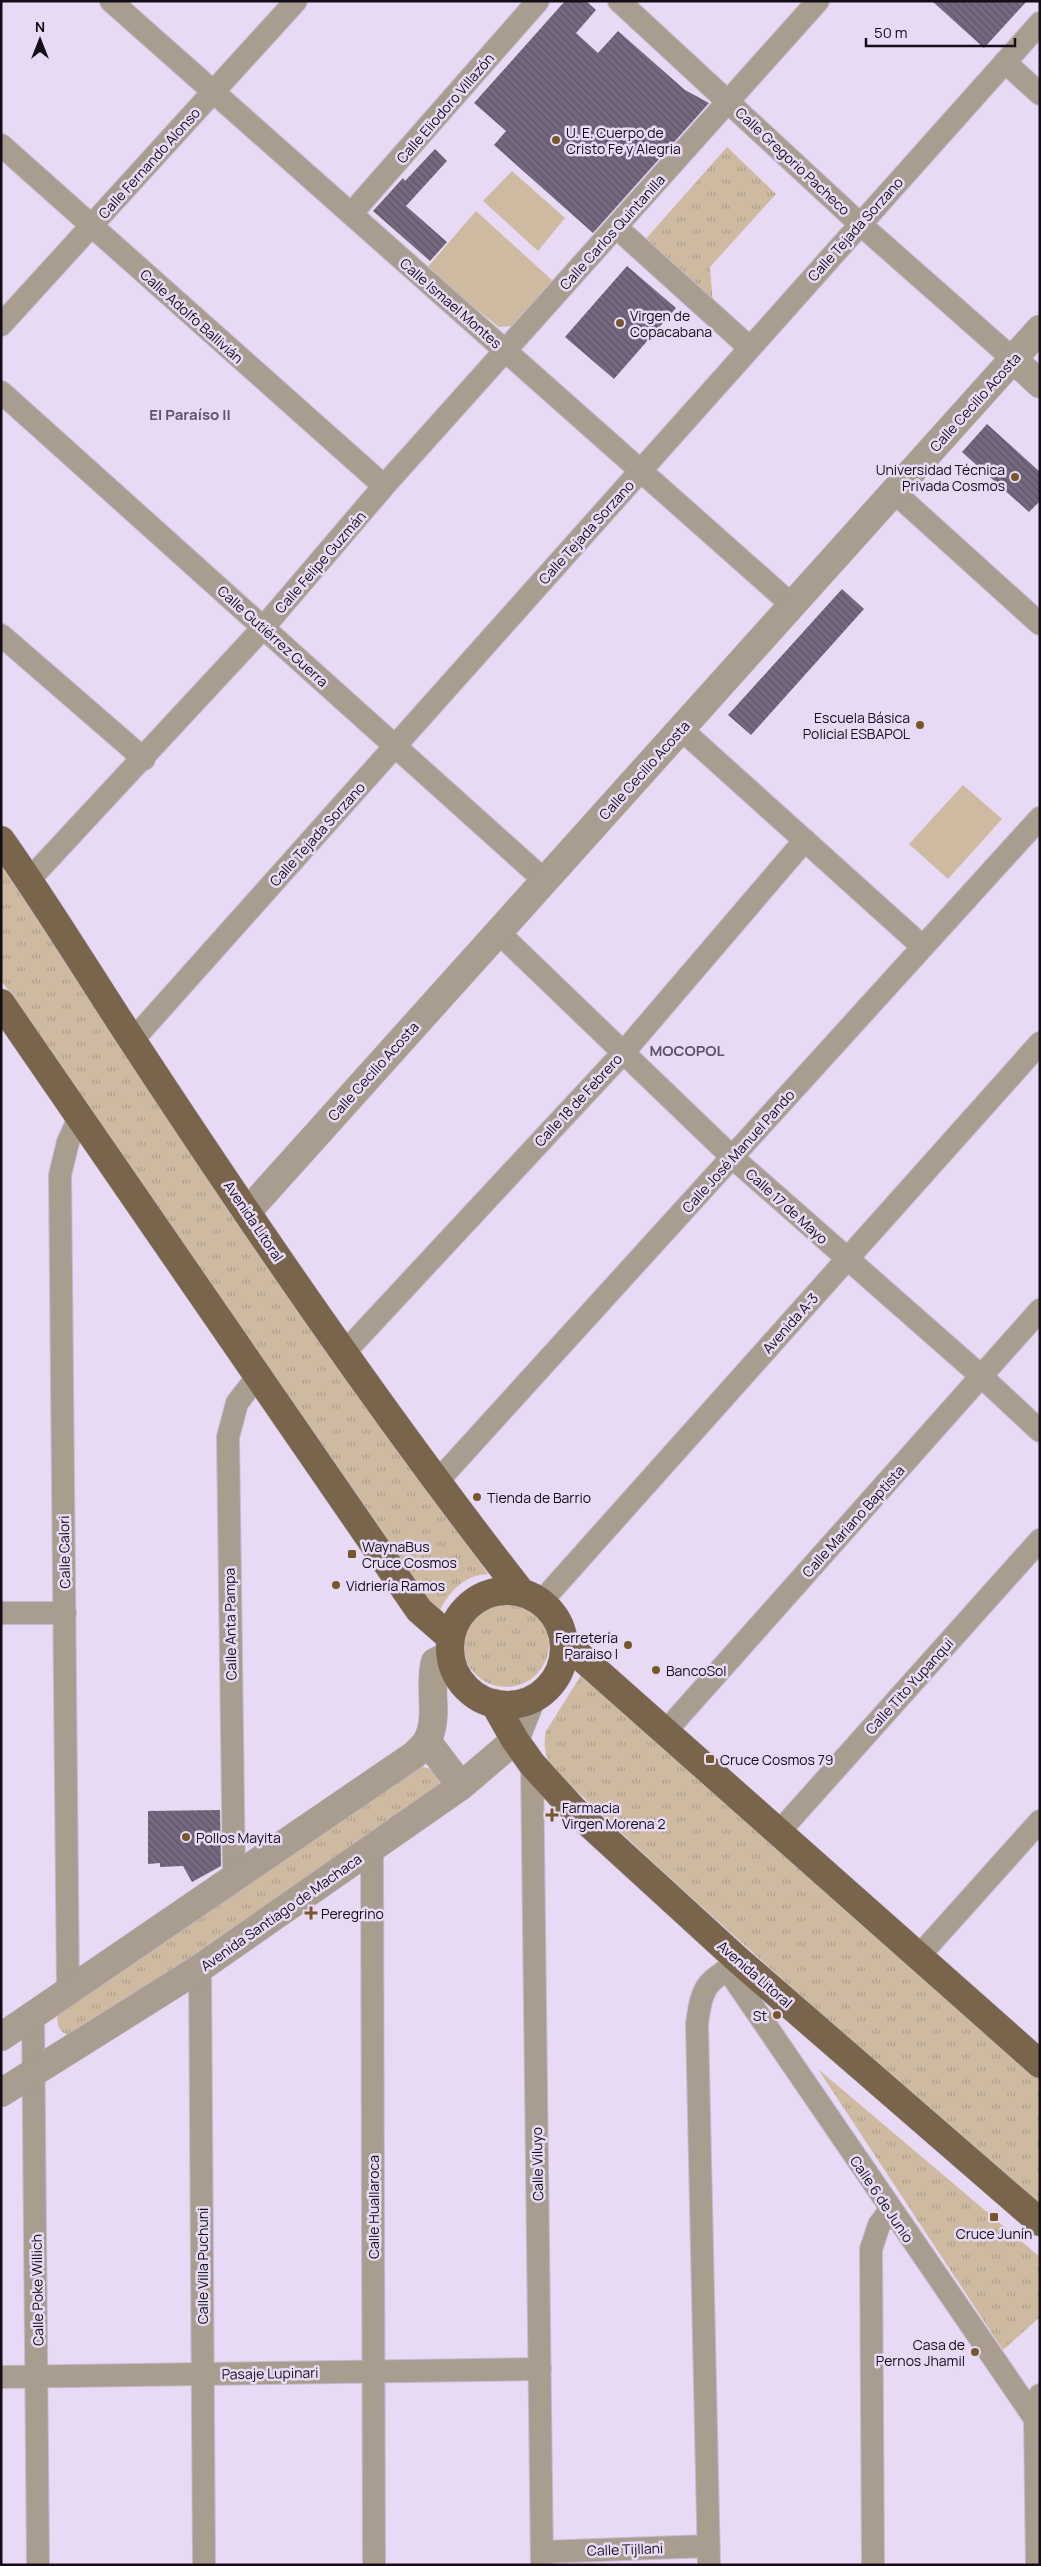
<svg xmlns="http://www.w3.org/2000/svg" width="1041" height="2566" viewBox="0 0 1041 2566" font-family="Manrope,sans-serif">
<style>
.grass{fill:url(#grass-tufts)}
.pitch{fill:#cebaa1}
.building{fill:url(#building-back-hatch)}
.lines{fill:none;stroke-linecap:round;stroke-linejoin:round}
.minor-casing{stroke:#c6b9d1;stroke-width:24}
.tertiary-casing{stroke:#c6b9d1;stroke-width:29}
.primary-casing{stroke:#c6b9d1;stroke-width:29}
.minor{stroke:#a89d8f;stroke-width:22}
.tertiary{stroke:#a89d8f;stroke-width:28}
.primary{stroke:#79654c;stroke-width:28}
.poi-dot{fill:#76572c;stroke:#e8daf5;stroke-width:2}
.labels{text-anchor:middle;dominant-baseline:central;stroke-width:5;stroke-linejoin:round;paint-order:stroke}
.street-label{font-size:14px;fill:#120d16;stroke:#e8daf5}
.poi-label{font-size:14px;fill:#120d16;stroke:#e8daf5;text-anchor:start}
.neighbourhood-label{font-size:15px;font-weight:bold;fill:#5f5269;stroke:#e8daf5}
</style>
<defs>
<pattern id="grass-tufts" width="24" height="20" patternUnits="userSpaceOnUse" patternTransform="scale(1.25)"><rect width="24" height="20" fill="#cebaa1"/><path d="M3 7l-1-3M5 7V3M7 7l1-3M15 17l-1-3M17 17v-4M19 17l1-3" fill="none" stroke="#b09f8a"/></pattern>
<pattern id="building-back-hatch" width="6" height="6" patternUnits="userSpaceOnUse" patternTransform="scale(1.25)"><rect width="6" height="6" fill="#75687f"/><path d="M-1 5l2 2M0 0l6 6M5-1l2 2" fill="none" stroke="#5f5467"/></pattern>
</defs>
<rect width="100%" height="100%" fill="#e8daf5"/>
<!-- grass -->
<path class="grass" d="M 727,147 L 776,194 L 710,267 L 713,304 L 643,242 Z
M 1,862 L 333,1353 L 488,1574 C 463,1575 448,1593 438,1614 L 1,980 Z
M463 1644a43 43 0 1 1 86 0a43 43 0 1 1-86 0Z
M 585,1669 L 1040,2072 L 1040,2210 L 672,1880 L 551,1767 C 545,1754 543,1745 546,1731 Z
M 423,1767 C 433,1768 440,1776 440,1786 L 78,2037 C 61,2036 54,2027 59,2010 L 418,1768 Z
M 818,2069 L 1040,2257 L 1040,2317 L 1003,2350 Z"/>
<!-- pitch -->
<path class="pitch" d="M 512,171 L 565,218 L 538,251 L 483,201 Z
M 476,211 L 553,281 L 513,326 L 499,327 L 426,269 Z
M 963,785 L 1002,819 L 948,879 L 909,844 Z"/>
<!-- building -->
<path class="building" d="M 565,1 L 586,1 L 596,10 L 576,33 L 598,53 L 618,31 L 685,90 L 709,103 L 593,233 L 494,145 L 506,131 L 474,103 Z
M 932,1 L 1027,1 L 984,48 Z
M 435,149 L 447,161 L 406,206 L 447,242 L 430,261 L 373,211 L 403,178 L 405,181 Z
M 627,266 L 676,308 L 614,379 L 565,337 Z
M 987,424 L 1040,472 L 1040,501 L 1029,512 L 962,452 Z
M 842,589 L 864,609 L 751,735 L 728,715 Z
M 220,1810 L 221,1866 L 192,1882 L 183,1866 L 160,1867 L 160,1863 L 148,1864 L 148,1811 Z"/>
<g class="lines">
<!-- minor casing -->
<g class="minor-casing">
<path id="minor" d="M 111,1 L 792,605
M 619,1 L 860,224 L 1013,359
M 1005,62 L 1040,94
M 1,145 L 384,486
M 351,214 L 538,1
M 616,227 L 750,348
M 1,325 L 296,1
M 1,392 L 544,880
M 894,492 L 1040,624
M 1,635 L 144,759
M 681,729 L 923,947
M 29,880 L 263,628 L 384,486 L 818,1
M 498,932 L 732,1157 L 981,1376 L 1040,1431
M 132,1041 L 1040,23
M 343,1354 L 623,1053 L 805,840
M 436,1483 L 1040,818
M 541,1602 L 1040,1043
M 1,1613 L 65,1613
M 665,1732 L 1040,1310
M 532,1764 L 542,2565
M 779,1832 L 1040,1540
M 372,1849 L 374,2565
M 234,1879 L 228,1437 L 237,1403 L 257,1377
M 919,1956 L 1040,1821
M 200,1968 L 204,2565
M 728,1970 L 1040,2426
M 68,1990 L 60,1175 L 68,1142 L 79,1118
M 33,2015 L 38,2565
M 1,2377 L 540,2369
M 542,2552 L 709,2546
M 709,2565 L 697,2024 C 699,2009 701,1990 713,1980 C 722,1973 730,1968 738,1960
M 873,2565 L 871,2249 L 879,2225 L 890,2210
M 1037,2565 L 1035,2419 L 1040,2395"/>
</g>
<!-- tertiary casing -->
<g class="tertiary-casing">
<path id="tertiary" d="M 1013,359 L 1040,384
M 248,1211 L 1040,329
M 427,1741 L 461,1786
M 1,2037 L 414,1755 C 418,1751 424,1746 427,1741 C 440,1717 428,1687 435,1662 L 450,1655
M 1,2093 L 200,1968 L 461,1786 L 515,1740 L 531,1700"/>
</g>
<!-- primary casing -->
<g class="primary-casing">
<path id="primary" d="M 1,840 C 47,905 88,973 132,1040 C 256,1229 383,1415 522,1593
M 1,1003 L 419,1610 L 451,1638
M450 1648a57 57 0 1 1 114 0a57 57 0 1 1-114 0Z
M 564,1642 L 1040,2064
M 494,1703 L 515,1740 L 532,1764 L 573,1809 L 738,1960 L 1040,2222"/>
</g>
<!-- minor -->
<use href="#minor" class="minor"/>
<!-- tertiary -->
<use href="#tertiary" class="tertiary"/>
<!-- primary -->
<use href="#primary" class="primary"/>
</g>
<!-- markers -->
<g class="poi-dot">
<circle cx="556" cy="140" r="5"/>
<circle cx="620" cy="323" r="5"/>
<circle cx="1015" cy="477" r="5"/>
<circle cx="920" cy="725" r="5"/>
<circle cx="477" cy="1497" r="5"/>
<rect x="347" y="1549" width="10" height="10" rx="2.5"/>
<circle cx="336" cy="1585" r="5"/>
<circle cx="628" cy="1645" r="5"/>
<circle cx="656" cy="1670" r="5"/>
<rect x="705" y="1754" width="10" height="10" rx="2.5"/>
<path d="M549.5 1807.5h5v5h5v5h-5v5h-5v-5h-5v-5h5z"/>
<circle cx="186" cy="1837" r="5"/>
<path d="M308.5 1905.5h5v5h5v5h-5v5h-5v-5h-5v-5h5z"/>
<circle cx="777" cy="2015" r="5"/>
<rect x="989" y="2212" width="10" height="10" rx="2.5"/>
<circle cx="975" cy="2352" r="5"/>
</g>
<g class="labels">
<!-- street labels -->
<g class="street-label">
<text transform="translate(445 108) rotate(-49)">Calle Eliodoro Villazón</text>
<text transform="translate(793 161) rotate(43)">Calle Gregorio Pacheco</text>
<text transform="translate(149 163) rotate(-48)">Calle Fernando Alonso</text>
<text transform="translate(855 229) rotate(-48)">Calle Tejada Sorzano</text>
<text transform="translate(612 232) rotate(-48)">Calle Carlos Quintanilla</text>
<text transform="translate(451 303) rotate(41)">Calle Ismael Montes</text>
<text transform="translate(192 316) rotate(42)">Calle Adolfo Ballivián</text>
<text transform="translate(975 402) rotate(-48)">Calle Cecilio Acosta</text>
<text transform="translate(586 532) rotate(-48)">Calle Tejada Sorzano</text>
<text transform="translate(320 562) rotate(-49)">Calle Felipe Guzmán</text>
<text transform="translate(273 636) rotate(42)">Calle Gutiérrez Guerra</text>
<text transform="translate(644 770) rotate(-48)">Calle Cecilio Acosta</text>
<text transform="translate(317 834) rotate(-48)">Calle Tejada Sorzano</text>
<text transform="translate(373 1071) rotate(-48)">Calle Cecilio Acosta</text>
<text transform="translate(578 1100) rotate(-47)">Calle 18 de Febrero</text>
<text transform="translate(738 1151) rotate(-48)">Calle José Manuel Pando</text>
<text transform="translate(787 1206) rotate(42)">Calle 17 de Mayo</text>
<text transform="translate(254 1221) rotate(56)">Avenida Litoral</text>
<text transform="translate(790 1323) rotate(-48)">Avenida A-3</text>
<text transform="translate(853 1521) rotate(-48)">Calle Mariano Baptista</text>
<text transform="translate(64 1552) rotate(-91)">Calle Calori</text>
<text transform="translate(230 1624) rotate(-91)">Calle Anta Pampa</text>
<text transform="translate(909 1686) rotate(-48)">Calle Tito Yupanqui</text>
<text transform="translate(281 1912) rotate(-35)">Avenida Santiago de Machaca</text>
<text transform="translate(755 1974) rotate(41)">Avenida Litoral</text>
<text transform="translate(537 2164) rotate(-91)">Calle Viluyo</text>
<text transform="translate(882 2199) rotate(56)">Calle 6 de Junio</text>
<text transform="translate(373 2207) rotate(-90)">Calle Huallaroca</text>
<text transform="translate(202 2266) rotate(-90)">Calle Villa Puchuni</text>
<text transform="translate(37 2290) rotate(-91)">Calle Poke Willich</text>
<text transform="translate(270 2373) rotate(-1)">Pasaje Lupinari</text>
<text transform="translate(625 2549) rotate(-2)">Calle Tijllani</text>
</g>
<!-- poi labels -->
<g class="poi-label">
<text x="566" y="132">U. E. Cuerpo de<tspan x="566" dy="16">Cristo Fe y Alegria</tspan></text>
<text x="630" y="315">Virgen de<tspan x="630" dy="16">Copacabana</tspan></text>
<text x="1005" y="469" text-anchor="end">Universidad Técnica<tspan x="1005" dy="16">Privada Cosmos</tspan></text>
<text x="910" y="717" text-anchor="end">Escuela Básica<tspan x="910" dy="16">Policial ESBAPOL</tspan></text>
<text x="487" y="1497">Tienda de Barrio</text>
<text x="362" y="1546">WaynaBus<tspan x="362" dy="16">Cruce Cosmos</tspan></text>
<text x="346" y="1585">Vidriería Ramos</text>
<text x="618" y="1637" text-anchor="end">Ferretería<tspan x="618" dy="16">Paraiso I</tspan></text>
<text x="666" y="1670">BancoSol</text>
<text x="720" y="1759">Cruce Cosmos 79</text>
<text x="562" y="1807">Farmacia<tspan x="562" dy="16">Virgen Morena 2</tspan></text>
<text x="196" y="1837">Pollos Mayita</text>
<text x="321" y="1913">Peregrino</text>
<text x="767" y="2015" text-anchor="end">St</text>
<text x="994" y="2233" text-anchor="middle">Cruce Junín</text>
<text x="965" y="2344" text-anchor="end">Casa de<tspan x="965" dy="16">Pernos Jhamil</tspan></text>
</g>
<!-- neighbourhood labels -->
<g class="neighbourhood-label">
<text x="190" y="414">El Paraíso II</text>
<text x="687" y="1050">MOCOPOL</text>
</g>
</g>
<!-- border -->
<rect width="1041" height="2566" fill="none" stroke="#120d16" stroke-width="5"/>
<!-- north arrow -->
<g transform="translate(40 40)" stroke="#e8daf5" stroke-width="4" paint-order="stroke">
<path d="M0-4L9 19L0 12L-9 19Z" fill="#120d16"/>
<text y="-8" font-size="14" font-weight="bold" text-anchor="middle" fill="#120d16">N</text>
</g>
<!-- scale -->
<path d="M866 38v8h149v-8" fill="none" stroke="#120d16" stroke-width="2.5"/>
<text x="874" y="38" font-size="15" fill="#120d16" stroke="#e8daf5" stroke-width="4" paint-order="stroke">50 m</text>
</svg>
